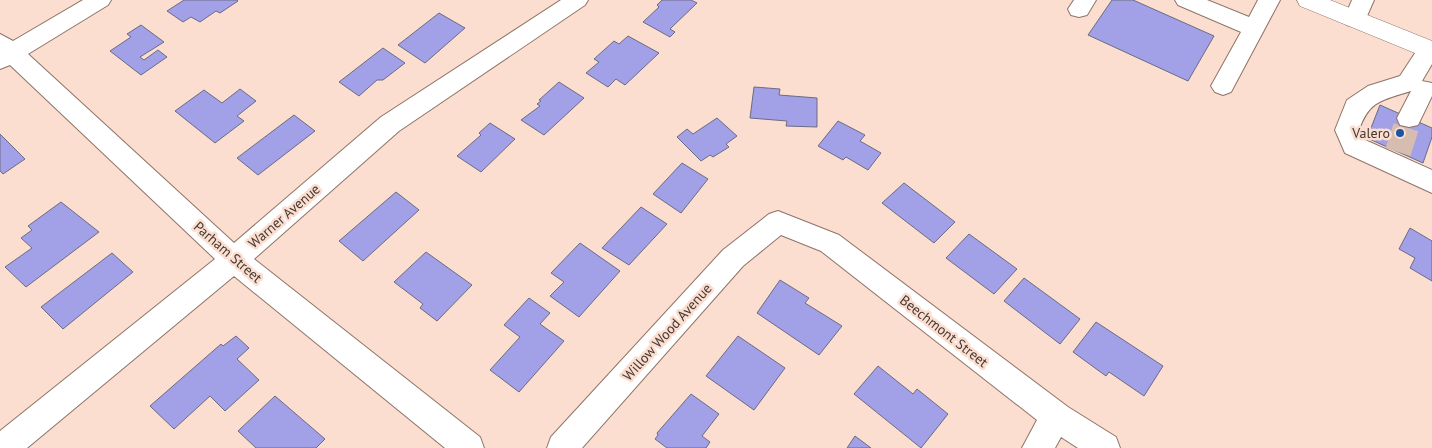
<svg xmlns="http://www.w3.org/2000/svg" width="1432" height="448" viewBox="0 0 1432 448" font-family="'PT Sans',sans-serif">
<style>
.building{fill:#a2a0e6;stroke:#6b6b83}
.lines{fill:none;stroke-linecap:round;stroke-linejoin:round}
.minor-tunnel{stroke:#d6bdb0;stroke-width:26;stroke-dasharray:26 13;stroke-linecap:butt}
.minor-casing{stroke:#8d7467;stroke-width:2}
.major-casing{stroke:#8d7467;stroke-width:1}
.minor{fill:#fff;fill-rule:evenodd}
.major{fill:#fff;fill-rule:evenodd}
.poi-dot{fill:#1c53a5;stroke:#fbdecf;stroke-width:2}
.labels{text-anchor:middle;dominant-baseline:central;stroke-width:5;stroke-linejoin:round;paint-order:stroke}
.poi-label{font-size:14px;fill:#443933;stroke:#fbdecf;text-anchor:end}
.street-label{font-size:14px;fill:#443933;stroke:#fbdecf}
</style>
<rect width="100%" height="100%" fill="#fbdecf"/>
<!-- building -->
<path class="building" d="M 184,0 L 237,0 L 238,1 L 220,13 L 216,11 L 200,22 L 191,17 L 183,22 L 167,11 Z
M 662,0 L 691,0 L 697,3 L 670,29 L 675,32 L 670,37 L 643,22 L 659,7 L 657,5 Z
M 1112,0 L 1133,0 L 1214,36 L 1188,81 L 1088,35 Z
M 439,13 L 465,28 L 425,63 L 398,45 Z
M 141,25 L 164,42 L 140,57 L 144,60 L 158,50 L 167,57 L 141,75 L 110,51 L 131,37 L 127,34 Z
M 628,36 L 659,53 L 625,85 L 616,79 L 608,87 L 586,73 L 599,62 L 594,59 L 614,41 L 619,44 Z
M 383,48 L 405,63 L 383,80 L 377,80 L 359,96 L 339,82 Z
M 559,82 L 584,98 L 544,135 L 521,120 L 540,106 L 537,104 L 541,101 L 539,100 Z
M 754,87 L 780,89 L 779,95 L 817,98 L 817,127 L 786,126 L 787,121 L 750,118 Z
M 240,89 L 256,101 L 237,116 L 244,121 L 215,143 L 175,111 L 204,90 L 222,103 Z
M 1380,105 L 1432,128 L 1432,137 L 1423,163 L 1367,138 Z
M 294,115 L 315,131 L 258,175 L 237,158 Z
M 717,118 L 737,136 L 726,144 L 729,147 L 713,157 L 710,155 L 701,161 L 677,137 L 687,129 L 693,134 Z
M 838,121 L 865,135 L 860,141 L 881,153 L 868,170 L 846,157 L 843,160 L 818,146 Z
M 490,123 L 515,139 L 481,172 L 457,156 L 481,135 L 479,133 Z
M 0,134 L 25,159 L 3,174 L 0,171 Z
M 682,163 L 708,179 L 681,213 L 653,194 Z
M 904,183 L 955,222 L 934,243 L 882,203 Z
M 396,192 L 419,210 L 363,261 L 339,241 Z
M 61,202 L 99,232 L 26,287 L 5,267 L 32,248 L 21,238 L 32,230 L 28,226 Z
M 641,207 L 667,224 L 629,265 L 602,248 Z
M 1410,228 L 1432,241 L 1432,281 L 1410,268 L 1415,258 L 1399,249 Z
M 969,234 L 1017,269 L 994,294 L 946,258 Z
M 580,243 L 620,271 L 579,317 L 550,296 L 564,282 L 551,273 Z
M 426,252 L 472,285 L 437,321 L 420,308 L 423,304 L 394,282 Z
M 112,253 L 133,272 L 63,329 L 41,307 Z
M 1024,278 L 1080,319 L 1060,344 L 1004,301 Z
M 780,280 L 809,298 L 805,303 L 842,326 L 819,355 L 757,313 Z
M 529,298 L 550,313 L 540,324 L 564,341 L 519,392 L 490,370 L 520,337 L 504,325 Z
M 1096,322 L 1163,366 L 1144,396 L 1109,372 L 1106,376 L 1073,352 Z
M 236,336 L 249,348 L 237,359 L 259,380 L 225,411 L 210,396 L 174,429 L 150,406 L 221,344 L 223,346 Z
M 738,336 L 785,368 L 754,410 L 706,376 Z
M 878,366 L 913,394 L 917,389 L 948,414 L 921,448 L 854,394 Z
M 691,394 L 719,414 L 702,436 L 710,442 L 706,448 L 667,448 L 655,439 L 658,435 L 657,433 Z
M 275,396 L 325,439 L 316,448 L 256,448 L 238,431 Z
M 855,436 L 871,448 L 847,448 Z"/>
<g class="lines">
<!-- minor-tunnel -->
<path class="minor-tunnel" d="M 1398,152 L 1409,118"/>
<!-- minor casing -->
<g class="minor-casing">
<path id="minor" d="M 83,0 L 111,0 L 108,5 L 28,54 L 234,243 L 381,117 L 561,0 L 588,0 L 585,5 L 399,131 L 254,259 L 480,437 L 484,448 L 445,448 L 234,276 L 27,448 L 0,448 L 0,431 L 215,259 L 10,65 L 0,69 L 0,34 L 13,41 Z
M 1074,0 L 1096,0 L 1087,15 L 1079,17 L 1071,15 L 1068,9 Z
M 1175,0 L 1207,0 L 1249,17 L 1258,0 L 1280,0 L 1231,92 L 1223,95 L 1215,92 L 1211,86 L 1241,32 L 1178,5 Z
M 1352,0 L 1374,0 L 1363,25 L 1355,27 L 1347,25 L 1344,19 Z
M 1429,42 L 1432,42 L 1432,64 L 1422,81 L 1432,83 L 1432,96 L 1418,125 L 1409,127 L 1400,125 L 1397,118 L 1411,91 C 1383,100 1369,100 1359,130 L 1363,139 L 1432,170 L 1432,193 L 1345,153 L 1335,130 L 1347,100 L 1368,86 L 1400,76 L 1421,44 Z
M 778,211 L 839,235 L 1068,407 L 1116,437 L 1120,448 L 1078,448 L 1061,437 L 1055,448 L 1022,448 L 1037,420 L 821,251 L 781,235 L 743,266 L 582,448 L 547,448 L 551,437 L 723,250 L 769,214 Z"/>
</g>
<!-- major casing -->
<g class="major-casing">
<path id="major" d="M 1297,0 L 1330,0 L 1432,41 L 1432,60 L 1300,6 Z"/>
</g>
<!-- minor -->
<use href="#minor" class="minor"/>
<!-- major -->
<use href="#major" class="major"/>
</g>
<!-- markers -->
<circle class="poi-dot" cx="1400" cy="133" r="5"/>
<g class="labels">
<!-- poi labels -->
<g class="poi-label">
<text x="1390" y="133">Valero</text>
</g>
<!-- street labels -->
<g class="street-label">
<text transform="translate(284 216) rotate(-41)">Warner Avenue</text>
<text transform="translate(228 252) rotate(41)">Parham Street</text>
<text transform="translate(944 331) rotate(38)">Beechmont Street</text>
<text transform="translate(667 332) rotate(-48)">Willow Wood Avenue</text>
</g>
</g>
</svg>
